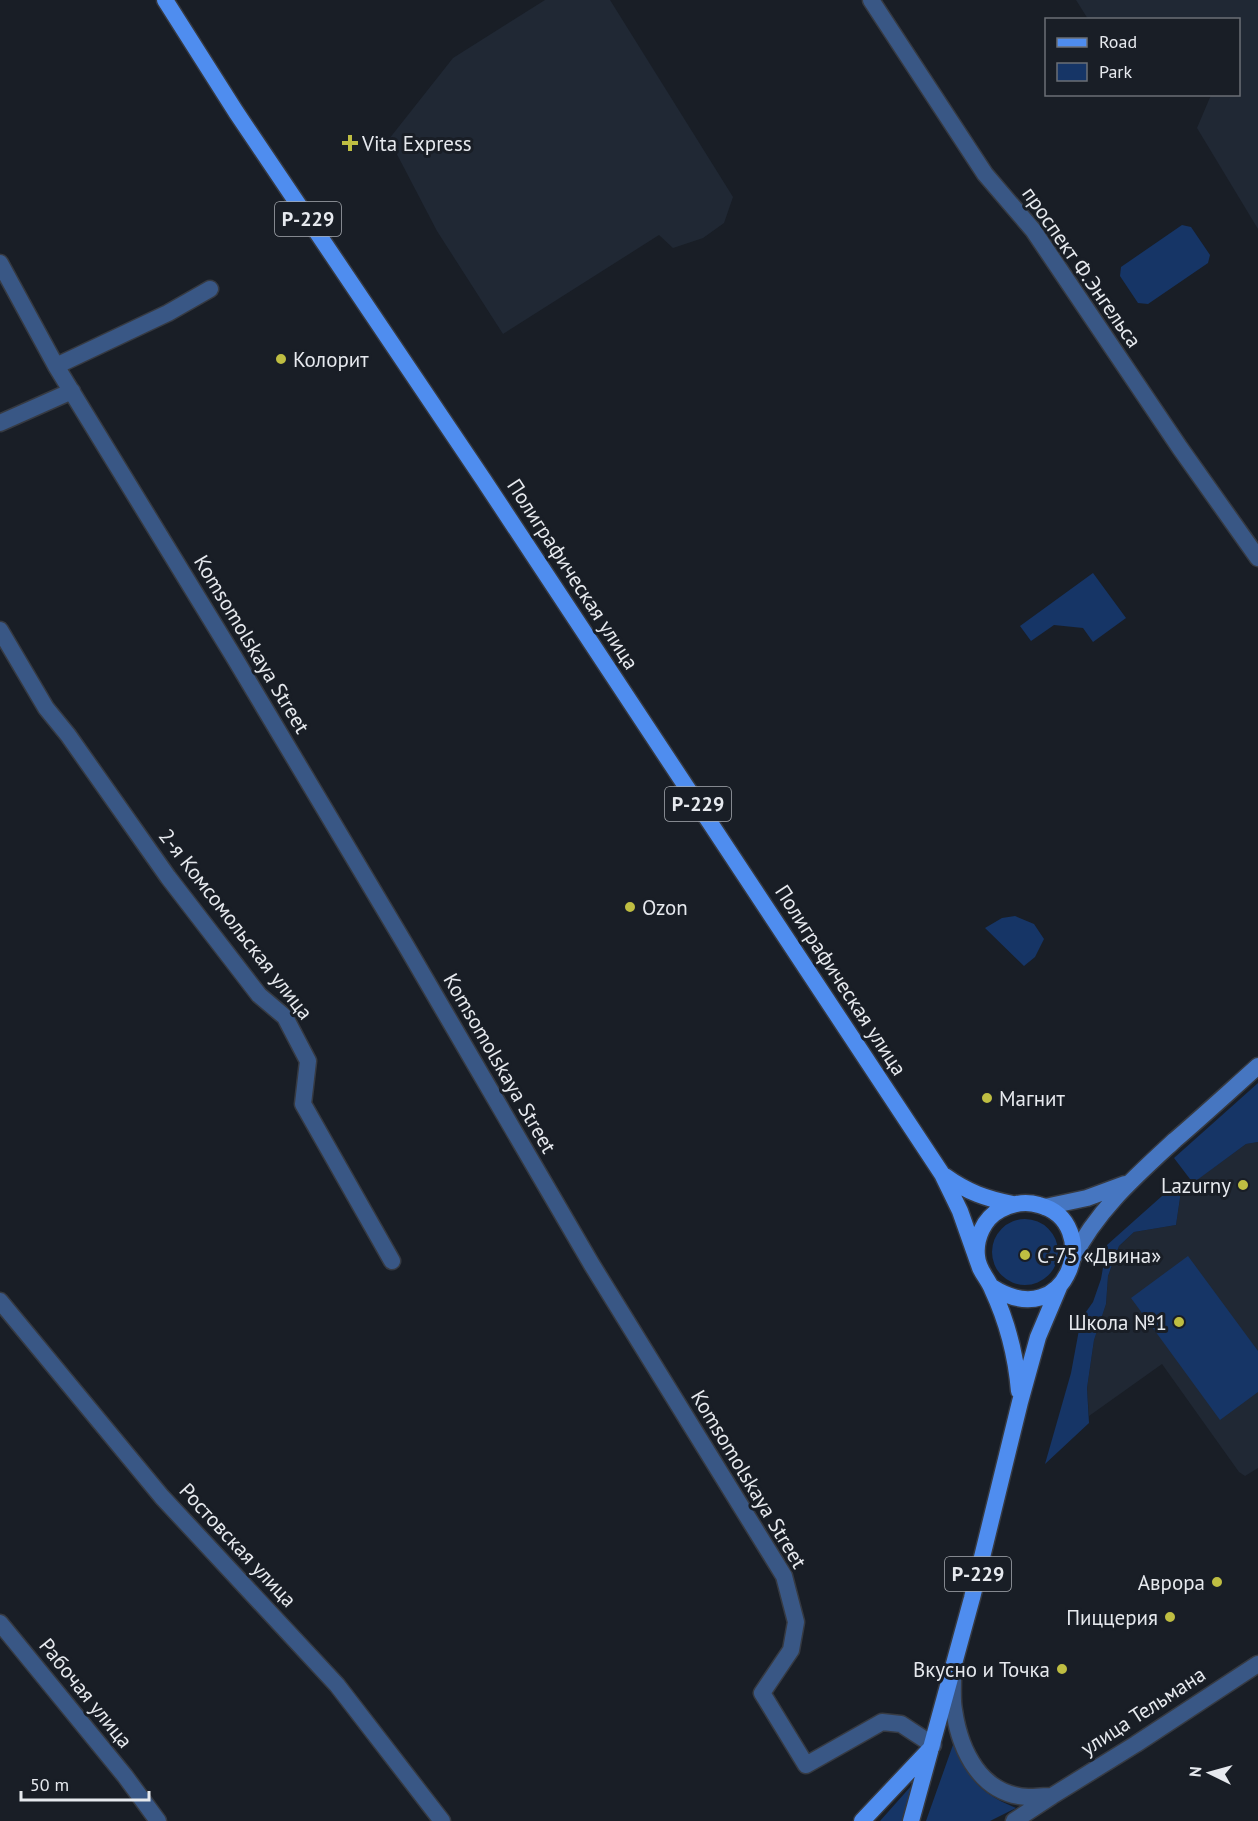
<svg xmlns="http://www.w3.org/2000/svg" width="1258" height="1821" viewBox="0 0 1258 1821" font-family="'PT Sans',sans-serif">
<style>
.built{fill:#202834}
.green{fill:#163566}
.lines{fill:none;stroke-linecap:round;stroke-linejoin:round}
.minor-casing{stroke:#363a42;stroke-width:19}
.tertiary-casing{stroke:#363a42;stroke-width:19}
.secondary-casing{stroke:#363a42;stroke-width:19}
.primary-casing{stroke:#363a42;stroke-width:19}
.minor{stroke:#395785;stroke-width:16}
.tertiary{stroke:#395785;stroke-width:16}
.secondary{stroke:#4676c1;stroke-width:16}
.primary{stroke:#4f8def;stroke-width:16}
.poi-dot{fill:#bfbe42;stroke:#191e26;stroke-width:2}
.labels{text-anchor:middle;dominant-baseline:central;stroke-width:6;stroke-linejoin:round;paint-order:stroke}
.shield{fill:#191e26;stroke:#a8acb2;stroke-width:1.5}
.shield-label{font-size:20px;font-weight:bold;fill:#e6e9ee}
.poi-label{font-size:21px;fill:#e6e9ee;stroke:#191e26;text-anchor:start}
.street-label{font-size:21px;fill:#e6e9ee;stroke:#191e26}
</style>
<rect width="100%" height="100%" fill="#191e26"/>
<!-- built -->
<path class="built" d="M 545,0 L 610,0 L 733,197 L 724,223 L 703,238 L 673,248 L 659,235 L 503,334 L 437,231 L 389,139 L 453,58 Z
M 1076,0 L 1258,0 L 1258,229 L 1197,128 L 1211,95 L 1238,94 L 1238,20 L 1088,19 Z
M 1258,1142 L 1258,1468 L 1245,1476 L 1239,1472 L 1162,1364 L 1089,1416 L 1087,1388 L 1094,1340 L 1106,1304 L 1108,1276 L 1119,1246 L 1134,1232 L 1176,1225 L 1181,1191 L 1246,1144 Z"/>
<!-- green -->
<path class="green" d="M 1182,225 L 1191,227 L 1210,255 L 1208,263 L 1148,304 L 1138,303 L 1120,276 L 1121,267 Z
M 1093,573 L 1126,618 L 1093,642 L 1083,628 L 1054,625 L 1031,641 L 1020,626 Z
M 1015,916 L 1034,924 L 1044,939 L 1035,957 L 1024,966 L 985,928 L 1002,918 Z
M 1258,1083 L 1258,1142 L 1246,1144 L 1193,1183 L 1174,1158 Z
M 1171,1188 L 1181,1191 L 1176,1225 L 1134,1232 L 1119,1246 L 1108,1276 L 1106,1304 L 1094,1340 L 1087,1388 L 1089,1423 L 1045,1464 L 1071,1373 L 1081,1319 L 1093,1302 L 1101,1279 L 1107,1245 Z
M992 1252a33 33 0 1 1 66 0a33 33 0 1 1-66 0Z
M 1188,1256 L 1258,1351 L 1258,1392 L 1220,1420 L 1131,1298 Z
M 954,1742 C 969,1780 978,1792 1016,1808 L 990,1821 L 926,1821 Z
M 912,1785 L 902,1821 L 880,1821 Z"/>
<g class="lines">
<!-- minor casing -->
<g class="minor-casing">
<path id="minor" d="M 871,0 L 985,174 L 1033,230 L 1180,448 L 1258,558
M 0,263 L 56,366 L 234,657 L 405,944 L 592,1265 L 784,1576 L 796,1622 L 791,1650 L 762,1693 L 806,1765 L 882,1722 L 901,1724 L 933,1745
M 56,366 L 168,313 L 210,289
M 0,423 L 72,391
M 0,630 L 46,708 L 68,735 L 168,877 L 259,995 L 285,1017 L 308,1061 L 303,1104 L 392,1261
M 0,1301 L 162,1497 L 337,1685 L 442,1821"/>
</g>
<!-- tertiary casing -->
<g class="tertiary-casing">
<path id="tertiary" d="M 0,1623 L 125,1776 L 158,1821
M 953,1677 C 953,1688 952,1700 954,1710 C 960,1751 981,1795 1028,1797 C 1036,1797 1044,1796 1051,1796
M 1014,1821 L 1052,1796 L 1136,1744 L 1258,1664"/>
</g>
<!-- secondary casing -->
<g class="secondary-casing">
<path id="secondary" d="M 1045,1207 L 1087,1198 L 1125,1184
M 1073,1258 C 1097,1210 1136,1176 1175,1140 C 1203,1116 1230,1091 1258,1066"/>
</g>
<!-- primary casing -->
<g class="primary-casing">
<path id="primary" d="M 165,0 L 236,112 L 483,479 L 942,1174 L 960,1211 L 978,1262
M 945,1176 C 967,1192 987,1199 1013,1204
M 992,1287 C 1069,1336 1104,1222 1039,1205 C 1025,1201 1013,1203 1000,1210 C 984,1218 975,1239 977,1256 C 978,1270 987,1277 992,1289 C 1007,1321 1016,1356 1019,1391
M 862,1821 L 931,1748
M 911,1821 L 972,1598 L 1020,1402 L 1038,1337 L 1060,1285"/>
</g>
<!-- minor -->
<use href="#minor" class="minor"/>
<!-- tertiary -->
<use href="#tertiary" class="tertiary"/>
<!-- secondary -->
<use href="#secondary" class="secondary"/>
<!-- primary -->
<use href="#primary" class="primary"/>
</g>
<!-- markers -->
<g class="poi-dot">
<path d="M347 134h6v6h6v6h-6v6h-6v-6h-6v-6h6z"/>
<circle cx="281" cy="359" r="6"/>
<circle cx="630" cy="907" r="6"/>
<circle cx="987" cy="1098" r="6"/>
<circle cx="1243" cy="1185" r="6"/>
<circle cx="1025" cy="1255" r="6"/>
<circle cx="1179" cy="1322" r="6"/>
<circle cx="1217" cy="1582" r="6"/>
<circle cx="1170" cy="1617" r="6"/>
<circle cx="1062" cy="1669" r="6"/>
</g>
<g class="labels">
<!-- shield labels -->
<g class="shield">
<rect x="275" y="202" width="66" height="34" rx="4.5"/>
<rect x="665" y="787" width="66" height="34" rx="4.5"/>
<rect x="945" y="1557" width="66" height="34" rx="4.5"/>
</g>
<g class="shield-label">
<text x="308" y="219">Р-229</text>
<text x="698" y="804">Р-229</text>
<text x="978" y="1574">Р-229</text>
</g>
<!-- poi labels -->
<g class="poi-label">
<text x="362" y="143">Vita Express</text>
<text x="293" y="359">Колорит</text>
<text x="642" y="907">Ozon</text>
<text x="999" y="1098">Магнит</text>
<text x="1231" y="1185" text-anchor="end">Lazurny</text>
<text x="1037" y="1255">С-75 «Двина»</text>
<text x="1167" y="1322" text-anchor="end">Школа №1</text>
<text x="1205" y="1582" text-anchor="end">Аврора</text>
<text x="1158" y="1617" text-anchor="end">Пиццерия</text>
<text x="1050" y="1669" text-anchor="end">Вкусно и Точка</text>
</g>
<!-- street labels -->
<g class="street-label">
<text transform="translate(1082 267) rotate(55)">проспект Ф.Энгельса</text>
<text transform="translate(573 574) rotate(57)">Полиграфическая улица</text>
<text transform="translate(252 644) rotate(59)">Komsomolskaya Street</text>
<text transform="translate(236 924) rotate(52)">2-я Комсомольская улица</text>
<text transform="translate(841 980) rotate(57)">Полиграфическая улица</text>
<text transform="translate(500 1063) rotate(60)">Komsomolskaya Street</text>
<text transform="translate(749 1479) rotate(59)">Komsomolskaya Street</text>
<text transform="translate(238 1545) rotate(47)">Ростовская улица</text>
<text transform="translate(86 1693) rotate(51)">Рабочая улица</text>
<text transform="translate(1143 1711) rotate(-33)">улица Тельмана</text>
</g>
</g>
<!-- legend -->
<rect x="1045" y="18" width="195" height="78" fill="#191e26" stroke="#6b6f76" stroke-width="1.5"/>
<rect x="1057" y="38" width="30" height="9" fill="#4f8def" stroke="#6b6f76" stroke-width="1.5"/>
<text x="1099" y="48" font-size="18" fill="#e6e9ee">Road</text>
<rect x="1057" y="63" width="30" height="18" fill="#163566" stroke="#6b6f76" stroke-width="1.5"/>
<text x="1099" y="78" font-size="18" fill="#e6e9ee">Park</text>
<!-- north arrow -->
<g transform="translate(1210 1773) rotate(275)" stroke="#191e26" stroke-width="4.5" paint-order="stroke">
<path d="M0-4.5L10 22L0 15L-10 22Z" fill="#e6e9ee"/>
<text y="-9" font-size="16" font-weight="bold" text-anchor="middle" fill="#e6e9ee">N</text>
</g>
<!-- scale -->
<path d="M21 1791v9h128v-9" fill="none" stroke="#e6e9ee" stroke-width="3"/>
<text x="30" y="1791" font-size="18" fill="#e6e9ee" stroke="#191e26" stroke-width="4.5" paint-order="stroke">50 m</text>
</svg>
